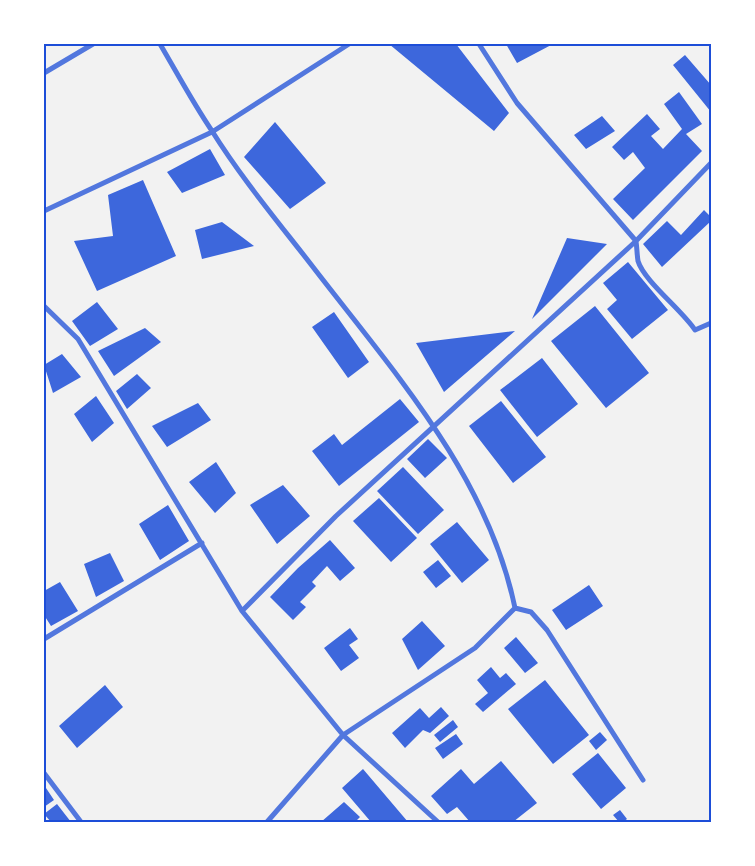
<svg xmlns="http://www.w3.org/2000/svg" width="755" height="866" viewBox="0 0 755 866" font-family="Barlow,sans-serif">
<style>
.building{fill:#3d67dc}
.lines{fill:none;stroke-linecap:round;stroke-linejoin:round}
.minor{stroke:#5277de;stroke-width:5}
.neatline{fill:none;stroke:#1d4ed8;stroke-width:2}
</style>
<rect width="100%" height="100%" fill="#f2f2f2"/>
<!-- building -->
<path class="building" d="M 389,44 L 456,44 L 509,113 L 494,131 Z
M 506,44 L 553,44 L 517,63 Z
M 685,55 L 711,85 L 711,112 L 673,65 Z
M 679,92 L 702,124 L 686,134 L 702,151 L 633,220 L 613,199 L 645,168 L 633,152 L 624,160 L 612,147 L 647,114 L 660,129 L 651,136 L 663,149 L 682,129 L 664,104 Z
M 602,116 L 615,131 L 586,149 L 574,135 Z
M 275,122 L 326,183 L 290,209 L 244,157 Z
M 210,149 L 225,175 L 182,193 L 167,172 Z
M 143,180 L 176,256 L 97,291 L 74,241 L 113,236 L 108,195 Z
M 704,210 L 711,217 L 711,221 L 662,267 L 643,244 L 667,221 L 681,235 Z
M 222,222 L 254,246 L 202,259 L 195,230 Z
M 567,238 L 607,244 L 532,319 Z
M 628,262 L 668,310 L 632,339 L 607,309 L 617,300 L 603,283 Z
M 97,302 L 118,329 L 90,346 L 72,321 Z
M 595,306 L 649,373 L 606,408 L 551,341 Z
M 334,312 L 369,362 L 348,378 L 312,327 Z
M 145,328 L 161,342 L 114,376 L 98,351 Z
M 515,331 L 444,392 L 416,343 Z
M 62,354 L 81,377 L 53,393 L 44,365 Z
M 542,358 L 578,404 L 537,437 L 500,390 Z
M 137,374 L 151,388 L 127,409 L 116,391 Z
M 96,396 L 114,423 L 92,442 L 74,414 Z
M 400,399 L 419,422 L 339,486 L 312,451 L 334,434 L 342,445 Z
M 501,401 L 546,457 L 513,483 L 469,426 Z
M 198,403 L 211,420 L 167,447 L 152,426 Z
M 428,439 L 447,458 L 425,478 L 407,459 Z
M 216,462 L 236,493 L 215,513 L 189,482 Z
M 403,467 L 444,510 L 418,534 L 377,491 Z
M 283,485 L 310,516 L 277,544 L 250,505 Z
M 379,498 L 417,538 L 391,562 L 353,521 Z
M 168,505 L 189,541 L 160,560 L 139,524 Z
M 457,522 L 489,560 L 462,583 L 430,544 Z
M 330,540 L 355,568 L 340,581 L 327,566 L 312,582 L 316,586 L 300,602 L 306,607 L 293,620 L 270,597 L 298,568 Z
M 110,553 L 124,581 L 96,597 L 84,564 Z
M 438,560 L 451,576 L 436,588 L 423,572 Z
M 60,582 L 78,611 L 51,626 L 44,615 L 44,591 Z
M 589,585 L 603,606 L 566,630 L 552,610 Z
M 422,621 L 445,646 L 418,670 L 402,639 Z
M 350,628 L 358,639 L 349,645 L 359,658 L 341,671 L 324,648 Z
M 516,637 L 538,663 L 525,673 L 504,648 Z
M 491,667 L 500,678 L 506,673 L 516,684 L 483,712 L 475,704 L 488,693 L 477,680 Z
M 545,680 L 589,735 L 553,764 L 508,709 Z
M 105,685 L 123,707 L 77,748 L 59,726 Z
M 441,707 L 449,716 L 430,733 L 423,730 L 405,748 L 392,733 L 420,708 L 429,718 Z
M 453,720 L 458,727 L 440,742 L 434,735 Z
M 600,732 L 607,740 L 596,750 L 589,741 Z
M 456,734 L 463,744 L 443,759 L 435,748 Z
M 598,753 L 626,788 L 601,809 L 572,774 Z
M 501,761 L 537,803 L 513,822 L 470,822 L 457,807 L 447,814 L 431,796 L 461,769 L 474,784 Z
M 363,769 L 408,822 L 371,822 L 342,788 Z
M 44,785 L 54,800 L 44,807 Z
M 344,802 L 360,817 L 355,822 L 321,822 Z
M 57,804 L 71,822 L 51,822 L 44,814 Z
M 620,810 L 627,819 L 623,822 L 619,822 L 613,815 Z"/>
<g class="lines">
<!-- minor -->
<path class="minor" d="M 160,44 C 177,73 193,103 212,131 C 242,179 279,223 313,267 C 393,371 488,476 515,608 L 475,648 L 343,735 L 267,822
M 479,44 L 517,103 L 636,241 C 637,248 637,255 638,261 C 644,281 682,310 695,330 L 711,323
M 44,73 L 93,44
M 44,211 L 212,132 L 349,44
M 44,306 L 78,339 L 242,611 L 343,735 L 438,822
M 515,608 L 531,612 L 547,630 L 643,780
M 242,611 L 336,516 L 636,241 L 711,163
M 44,639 L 202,543
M 44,773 L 81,822"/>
</g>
<!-- border -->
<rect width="755" height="866" fill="none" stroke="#ffffff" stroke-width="90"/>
<rect x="45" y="45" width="665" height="776" class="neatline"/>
</svg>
